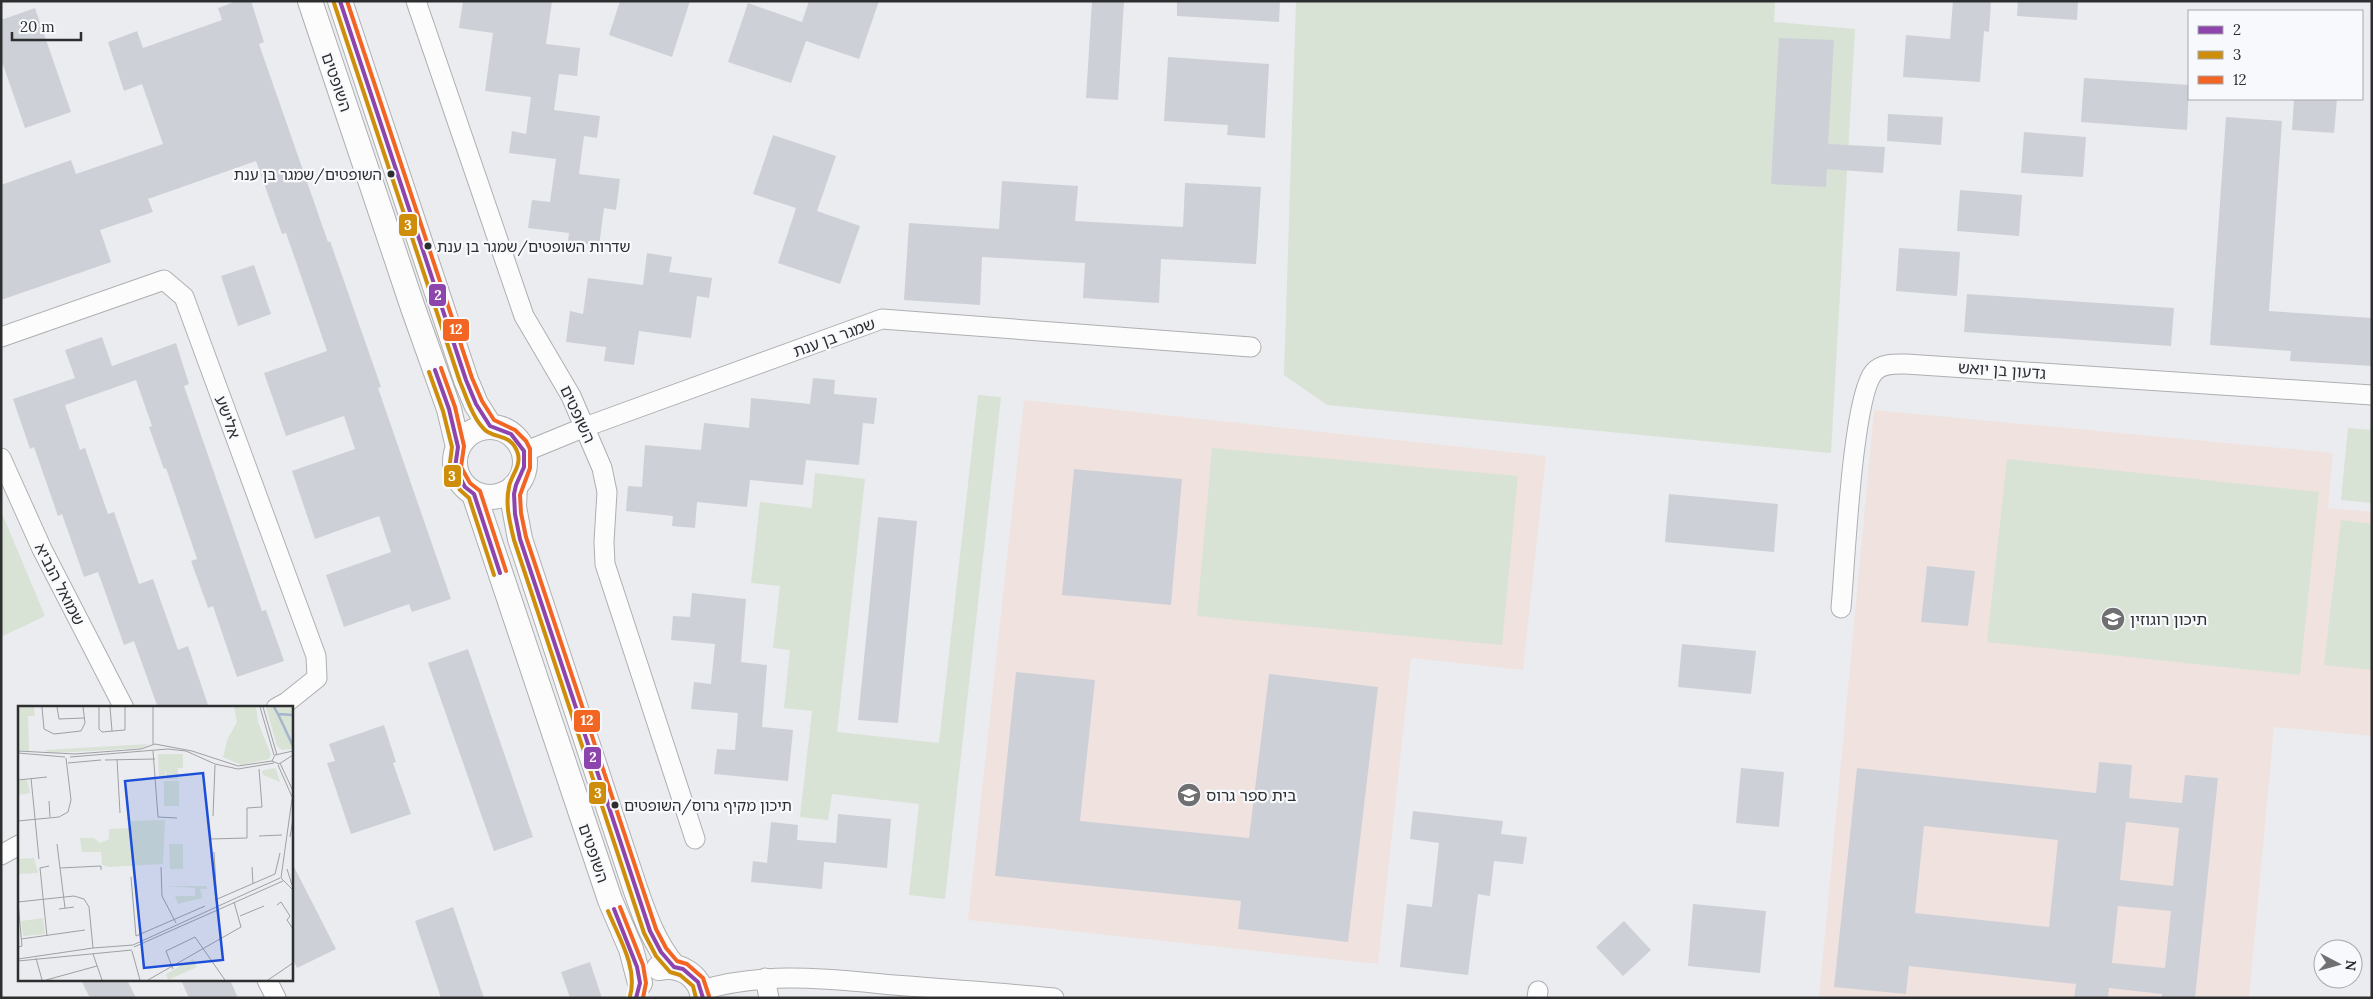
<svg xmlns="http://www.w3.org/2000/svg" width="2373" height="999" viewBox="0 0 2373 999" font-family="Lora,'Noto Sans Hebrew',serif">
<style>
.education{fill:#f0e3df}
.green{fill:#d8e2d5}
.building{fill:#ced0d8;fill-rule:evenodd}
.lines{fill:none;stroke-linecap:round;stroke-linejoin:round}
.minor-casing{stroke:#aeafb1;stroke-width:21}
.tertiary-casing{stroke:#aeafb1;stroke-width:26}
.minor{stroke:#fcfcfd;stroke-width:19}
.tertiary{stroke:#fcfcfd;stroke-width:24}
.bus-1-casing{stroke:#f8f9fd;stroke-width:8}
.bus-2-casing{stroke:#f8f9fd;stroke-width:8}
.bus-3-casing{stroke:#f8f9fd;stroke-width:8}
.bus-1{stroke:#8e44ad;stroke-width:4}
.bus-2{stroke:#cf8e09;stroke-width:4}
.bus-3{stroke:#f26522;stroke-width:4}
.bus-dot{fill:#2d2e2f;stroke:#f8f9fd;stroke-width:2}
.labels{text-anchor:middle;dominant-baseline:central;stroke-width:4.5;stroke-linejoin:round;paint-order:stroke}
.bus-label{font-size:15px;fill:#2d2e2f;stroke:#f8f9fd;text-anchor:start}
.street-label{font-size:16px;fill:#2d2e2f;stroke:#f8f9fd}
.poi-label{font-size:16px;fill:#2d2e2f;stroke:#f8f9fd;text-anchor:start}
.inset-river{fill:none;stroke:#a4b6cc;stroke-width:2.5}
.inset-road{fill:none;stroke:#9fa0a2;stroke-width:1}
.view{fill:#1d4ed8;fill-opacity:0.15;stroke:#1d4ed8;stroke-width:2.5}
.inset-edge{fill:none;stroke:#2d2e2f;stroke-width:2.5}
.line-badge{stroke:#f8f9fd;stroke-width:2}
.badge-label{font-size:14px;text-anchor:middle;font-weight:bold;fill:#fff}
</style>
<rect width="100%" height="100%" fill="#ebecef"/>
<!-- education -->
<path class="education" d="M 1024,400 L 1546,456 L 1523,670 L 1411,658 L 1378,964 L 968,920 Z
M 1874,410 L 2333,453 L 2328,508 L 2372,512 L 2372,736 L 2274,727 L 2249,998 L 1819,998 Z"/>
<!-- green -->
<path class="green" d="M 1296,1 L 1775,1 L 1774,22 L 1855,29 L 1831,453 L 1327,405 L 1284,375 Z
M 978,395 L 1001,397 L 945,899 L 909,895 L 919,804 L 832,794 L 828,820 L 800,817 L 812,711 L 784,708 L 790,650 L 773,648 L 780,586 L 751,583 L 760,502 L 812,508 L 815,473 L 865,479 L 837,732 L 939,743 Z
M 2348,428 L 2372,430 L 2372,503 L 2341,500 Z
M 1212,448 L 1518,476 L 1502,645 L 1197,616 Z
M 2007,459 L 2319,492 L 2300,675 L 1987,642 Z
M 1,511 L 45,616 L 1,637 Z
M 2341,520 L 2372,524 L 2372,670 L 2324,665 Z"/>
<!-- building -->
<path class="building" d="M 237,1 L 251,1 L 264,42 L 259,44 L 328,242 L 330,241 L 381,387 L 378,388 L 451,599 L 412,612 L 409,604 L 344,627 L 326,575 L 391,552 L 379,516 L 315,539 L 292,471 L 355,449 L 344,416 L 286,436 L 264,373 L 327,351 L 286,233 L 282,234 L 256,161 L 148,199 L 153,212 L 100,230 L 111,262 L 1,300 L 1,185 L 71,160 L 76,174 L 163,144 L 142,84 L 124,91 L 108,42 L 137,31 L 143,48 L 222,20 L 218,8 Z
M 463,1 L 552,1 L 546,44 L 580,48 L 577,76 L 559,74 L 554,110 L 600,116 L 597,138 L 584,136 L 579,174 L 620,179 L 616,210 L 604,208 L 599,246 L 568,241 L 569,233 L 528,228 L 532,200 L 550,202 L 556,159 L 509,153 L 512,131 L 526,134 L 531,97 L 485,91 L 493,33 L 459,28 Z
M 620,1 L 690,1 L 672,57 L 609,35 Z
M 809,1 L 879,1 L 859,59 L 806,41 L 791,83 L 728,62 L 748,3 L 802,22 Z
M 1092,1 L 1124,1 L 1118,100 L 1086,98 Z
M 1177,1 L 1280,1 L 1279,22 L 1177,16 Z
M 1953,1 L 1991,1 L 1989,32 L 1984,31 L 1980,82 L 1903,77 L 1906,35 L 1950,39 Z
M 2018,1 L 2078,1 L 2077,20 L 2017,16 Z
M 35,8 L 71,112 L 25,128 L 1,59 L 1,20 Z
M 1779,38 L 1834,40 L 1828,144 L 1885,147 L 1883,173 L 1827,169 L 1826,187 L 1771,184 Z
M 1168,57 L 1269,64 L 1265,138 L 1227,135 L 1228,125 L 1164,121 Z
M 2084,78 L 2189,85 L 2187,130 L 2081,122 Z
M 2294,99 L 2337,99 L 2334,133 L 2292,130 Z
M 1888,114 L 1943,117 L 1941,145 L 1887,141 Z
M 2226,117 L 2282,121 L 2269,311 L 2372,318 L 2372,366 L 2290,361 L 2291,351 L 2210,345 Z
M 2024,132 L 2086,137 L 2083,177 L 2021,173 Z
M 773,135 L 836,156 L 817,211 L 860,226 L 840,284 L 778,263 L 796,208 L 753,194 Z
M 1002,181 L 1078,186 L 1075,221 L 1183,227 L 1185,183 L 1261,187 L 1256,264 L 1161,259 L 1159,303 L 1083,298 L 1085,263 L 982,257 L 980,305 L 904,300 L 909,223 L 999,229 Z
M 1960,190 L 2022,195 L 2019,236 L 1957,231 Z
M 1899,248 L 1960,252 L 1957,296 L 1896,291 Z
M 647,253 L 672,257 L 669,272 L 712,278 L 709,298 L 697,296 L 691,338 L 639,331 L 634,365 L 604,361 L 606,347 L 566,342 L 570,311 L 583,314 L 588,278 L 643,285 Z
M 254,265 L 271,314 L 238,326 L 221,276 Z
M 1967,294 L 2174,308 L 2171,346 L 1964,332 Z
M 102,337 L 112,366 L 176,343 L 189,384 L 184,386 L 262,611 L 266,610 L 284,661 L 237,677 L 213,606 L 208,608 L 191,561 L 197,559 L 166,468 L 164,469 L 149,427 L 152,426 L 136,380 L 65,405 L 80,450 L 85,448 L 108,514 L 114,512 L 139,584 L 153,579 L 178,650 L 188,646 L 209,708 L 158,708 L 134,641 L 124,645 L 98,572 L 84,577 L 62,514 L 58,516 L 34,447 L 30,449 L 13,399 L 75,378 L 65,350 Z
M 813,378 L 835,380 L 834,394 L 877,398 L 874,424 L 863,423 L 859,465 L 806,460 L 803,485 L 750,480 L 747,507 L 697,502 L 695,528 L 672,526 L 673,516 L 626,511 L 628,486 L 642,487 L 645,445 L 701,450 L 704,423 L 749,428 L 751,398 L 810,404 Z
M 1074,469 L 1182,479 L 1171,605 L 1062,595 Z
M 1669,494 L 1778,504 L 1774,552 L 1665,542 Z
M 878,517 L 917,521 L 898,723 L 858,720 Z
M 1927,566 L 1975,571 L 1968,626 L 1921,622 Z
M 692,593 L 746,599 L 741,662 L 767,665 L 762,727 L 793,730 L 788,781 L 714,774 L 717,749 L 735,750 L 738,713 L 691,709 L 694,682 L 711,684 L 715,644 L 671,640 L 673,616 L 690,617 Z
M 1682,644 L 1756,651 L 1751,694 L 1678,687 Z
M 468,649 L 533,837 L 494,851 L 428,663 Z
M 1016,672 L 1095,680 L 1080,821 L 1249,838 L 1269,674 L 1378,687 L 1348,942 L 1238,929 L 1241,901 L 995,876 Z
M 384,725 L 396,762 L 393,763 L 411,814 L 351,834 L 327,763 L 335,761 L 329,744 Z
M 2099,762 L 2132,765 L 2129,798 L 2182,803 L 2185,775 L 2218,778 L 2195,998 L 2162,998 L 2162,994 L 2109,988 L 2108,998 L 2074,998 L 2076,984 L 1909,966 L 1906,994 L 1834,987 L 1857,768 L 2096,793 ZM 2126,822 L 2179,828 L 2173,886 L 2120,880 ZM 1924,826 L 2058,840 L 2049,927 L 1915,913 ZM 2118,906 L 2171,911 L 2165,968 L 2112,963 Z
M 1741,768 L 1784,772 L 1779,827 L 1736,823 Z
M 1413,811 L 1503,821 L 1501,834 L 1527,837 L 1523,864 L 1494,861 L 1490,896 L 1478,894 L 1468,975 L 1400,967 L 1407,904 L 1432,907 L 1439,843 L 1410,839 Z
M 838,814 L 891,819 L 887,868 L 824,862 L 822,889 L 751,882 L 753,861 L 767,863 L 771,822 L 798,825 L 797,840 L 836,843 Z
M 291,861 L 336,949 L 297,968 L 291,956 Z
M 1693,904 L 1766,911 L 1760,973 L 1688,966 Z
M 453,907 L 484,998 L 441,998 L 415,921 Z
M 1624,921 L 1651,950 L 1623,976 L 1596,947 Z
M 590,962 L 602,998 L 570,998 L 561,972 Z
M 81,980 L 127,980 L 136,998 L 90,998 Z
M 181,980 L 230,980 L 238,998 L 189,998 Z"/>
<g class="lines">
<!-- minor casing -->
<g class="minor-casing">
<path id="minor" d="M 416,1 L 524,316 L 571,396 L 602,468 L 607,492 L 604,542 L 605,564 L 695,839
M 1,337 L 164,280 L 184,297 L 316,656 L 317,678 L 287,702 L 276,708
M 524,452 L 585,427 L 882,319 L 1251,347
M 1,458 L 42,549 L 124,708
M 1841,608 C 1845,566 1852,397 1874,372 C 1882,363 1896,364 1906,364 L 2372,395
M 1,855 L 19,845
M 765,978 L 769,998
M 267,980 L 276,998
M 702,990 C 767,971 828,979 894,985 C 948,989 1001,993 1054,998
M 1537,998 L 1538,991"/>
</g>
<!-- tertiary casing -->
<g class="tertiary-casing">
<path id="tertiary" d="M 310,1 L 413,308 L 449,409 L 458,447
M 340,1 L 466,380 L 476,404 L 490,426
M455 462a35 35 0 1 1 70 0a35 35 0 1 1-70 0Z
M 515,486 L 514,507 L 520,539 L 635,888 C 645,917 654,943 674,967
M 474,494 L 610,900 L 631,949 L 640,983
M 659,968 C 681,963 700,976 703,998"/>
</g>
<!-- minor -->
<use href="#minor" class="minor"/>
<!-- tertiary -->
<use href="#tertiary" class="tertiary"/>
<!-- bus-1 casing -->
<g class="bus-1-casing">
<path id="bus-1" d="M 340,1 L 466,380 L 476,404 L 490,426 L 511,434 L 524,451 L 524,467 L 516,485 L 514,494 L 515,514 L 520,539 L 650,931 L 661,952 L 674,967 L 683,969 L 698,982 L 703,998
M 435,370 L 449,409 L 458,447 L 455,468 L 465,487 L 474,494 L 500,573
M 614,909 L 637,967 L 640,983 L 636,998"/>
</g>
<!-- bus-2 casing -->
<g class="bus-2-casing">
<path id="bus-2" d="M 334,3 L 460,382 C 467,398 473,419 485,430 C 495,439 512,433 518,454 C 521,467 511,475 509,487 C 505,505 510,523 514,540 L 644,933 L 656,956 L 670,972 L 680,975 L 693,986 L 696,998
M 429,372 L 443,411 L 452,447 L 449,470 L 460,490 L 469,498 L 494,575
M 608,911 C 619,938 638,968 630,996"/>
</g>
<!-- bus-3 casing -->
<g class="bus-3-casing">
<path id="bus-3" d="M 347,1 L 472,378 L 482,401 L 494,420 L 515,430 L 526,441 L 530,449 L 530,468 L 520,495 L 521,513 L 526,537 L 656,929 L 666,948 L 677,961 L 687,964 L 703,978 L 709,996
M 441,368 L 455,407 L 464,446 L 461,467 L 470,483 L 480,491 L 506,571
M 620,907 L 643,965 L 646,983 L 643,998"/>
</g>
<!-- bus-1 -->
<use href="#bus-1" class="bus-1"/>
<!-- bus-2 -->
<use href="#bus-2" class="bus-2"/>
<!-- bus-3 -->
<use href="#bus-3" class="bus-3"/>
</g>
<!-- icons -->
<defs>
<g id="school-disc" transform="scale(1.25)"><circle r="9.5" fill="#707072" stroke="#f8f9fd"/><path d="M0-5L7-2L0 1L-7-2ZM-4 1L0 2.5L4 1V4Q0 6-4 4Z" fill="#fff"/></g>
</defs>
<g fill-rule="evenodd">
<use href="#school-disc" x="2113" y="619"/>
<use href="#school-disc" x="1189" y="795"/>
</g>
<!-- markers -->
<g class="bus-dot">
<circle cx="391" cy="174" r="4.5"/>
<circle cx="428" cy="246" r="4.5"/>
<circle cx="615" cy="805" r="4.5"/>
</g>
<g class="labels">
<!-- bus labels -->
<g class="bus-label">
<text x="382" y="174" text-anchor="end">השופטים/שמגר בן ענת</text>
<text x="437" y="246">שדרות השופטים/שמגר בן ענת</text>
<text x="624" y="805">תיכון מקיף גרוס/השופטים</text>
</g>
<!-- street labels -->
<g class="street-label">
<text transform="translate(337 82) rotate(71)">השופטים</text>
<text transform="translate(834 337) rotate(-20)">שמגר בן ענת</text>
<text transform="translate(2002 370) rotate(4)">גדעון בן יואש</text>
<text transform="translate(578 414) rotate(65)">השופטים</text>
<text transform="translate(228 417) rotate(70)">אלישע</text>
<text transform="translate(60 584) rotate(63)">שמואל הנביא</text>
<text transform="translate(594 853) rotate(71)">השופטים</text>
</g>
<!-- poi labels -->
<g class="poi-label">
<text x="2130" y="619">תיכון רוגוזין</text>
<text x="1206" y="795">בית ספר גרוס</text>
</g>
</g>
<!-- overview -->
<g transform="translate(18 706)">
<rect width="275" height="275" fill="#ebecef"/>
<path d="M 0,1 L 16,1 L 17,10 L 10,10 L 11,45 L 0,44 ZM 216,1 L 238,1 L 240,16 L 253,49 L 251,53 L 223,59 L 205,51 L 210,32 L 219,16 ZM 248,1 L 275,1 L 275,43 L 264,44 L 259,40 ZM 131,38 L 123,42 L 74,45 L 33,47 L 26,44 ZM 140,48 L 165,48 L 165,62 L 156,63 L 160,63 L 160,73 L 148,73 L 148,63 L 146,73 L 141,73 ZM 255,62 L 258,63 L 262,76 L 245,69 L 244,65 ZM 9,73 L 12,87 L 0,89 L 0,75 ZM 146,75 L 161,75 L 161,100 L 146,100 ZM 147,114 L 145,158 L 91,161 L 84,159 L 83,146 L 64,146 L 62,132 L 76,132 L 82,137 L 91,133 L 91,123 L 113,122 L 113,115 ZM 151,138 L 165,138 L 165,163 L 152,163 ZM 16,152 L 20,167 L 0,168 L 0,153 ZM 149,180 L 189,180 L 189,183 L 182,183 L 184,192 L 160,198 L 157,190 L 177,190 L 177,182 ZM 25,212 L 27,228 L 5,230 L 3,215 ZM 175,253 L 179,261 L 150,274 L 148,268 Z" fill="#d8e2d5"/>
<path class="inset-river" d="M 256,1 L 260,8 L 275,9M 260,8 L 275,40"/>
<path class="inset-road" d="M 24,1 L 26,23 L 36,28 L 63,25 L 67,17 L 65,1M 39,1 L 41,13 L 66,12M 81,1 L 81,23 L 84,26 L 107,24 L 107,1M 92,1 L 94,25M 135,1 L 135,38M 242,1 L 256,49M 245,1 L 259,49M 0,45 L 57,48 L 123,43 L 137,38 L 174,45 L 220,60 L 254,55M 135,45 L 140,111 L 159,112M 275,45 L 257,49 L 254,55 L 261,58 L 275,49M 0,47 L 47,51M 52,51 L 150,43 L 168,45 L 197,58 L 220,63 L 256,57M 99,53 L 102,107M 87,54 L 137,53M 50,57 L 83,54M 262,57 L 275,85M 260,59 L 275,93M 13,72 L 21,153M 0,74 L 29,71M 274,93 L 263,172 L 275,184M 31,95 L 32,111M 195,110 L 197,59M 0,115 L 41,111 L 50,106 L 53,94 L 48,52M 241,130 L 264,129M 272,131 L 275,113M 192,133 L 229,132 L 229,102 L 244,101 L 241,63M 39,138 L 47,202M 196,146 L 199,198M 143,161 L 144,190 L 158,217M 234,161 L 235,178M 42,162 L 83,160 L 83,164M 269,163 L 274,179M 113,171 L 118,230 L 187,200M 197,194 L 257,168 L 262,147M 0,196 L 56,190 L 66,193 L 71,201 L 75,242M 0,196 L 4,240 L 0,241M 259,199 L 263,196 L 272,210 L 269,214 L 275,223M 41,203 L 56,201M 222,210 L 246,200M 29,230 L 22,162 L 31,160M 3,233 L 67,224M 116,241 L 265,175M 75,242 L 115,239 L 262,172M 114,245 L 122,274M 75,248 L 84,274M 18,252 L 24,274M 0,253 L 75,242M 0,255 L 114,244M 155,263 L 148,245 L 177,231 L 207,274M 28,274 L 79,260M 130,274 L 223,221 L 216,196M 250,274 L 275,257"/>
<path class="view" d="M 185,67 L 205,254 L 126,262 L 107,75 Z"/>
<rect width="275" height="275" class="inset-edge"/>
</g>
<g class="line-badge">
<rect x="398" y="213" width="20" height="24" rx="5" fill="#cf8e09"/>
<rect x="428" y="283" width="19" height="24" rx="5" fill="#8e44ad"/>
<rect x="442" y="318" width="28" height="24" rx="5" fill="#f26522"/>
<rect x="443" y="464" width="19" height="24" rx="5" fill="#cf8e09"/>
<rect x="573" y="709" width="28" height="24" rx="5" fill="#f26522"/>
<rect x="583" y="746" width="19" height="24" rx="5" fill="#8e44ad"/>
<rect x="588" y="781" width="19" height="24" rx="5" fill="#cf8e09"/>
</g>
<g class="badge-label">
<text x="408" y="230">3</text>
<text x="438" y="300">2</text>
<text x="456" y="334">12</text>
<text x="452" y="481">3</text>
<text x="587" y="725">12</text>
<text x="593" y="762">2</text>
<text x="598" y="798">3</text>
</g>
<!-- border -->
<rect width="2373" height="999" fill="none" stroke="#2d2e2f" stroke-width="5"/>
<!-- legend -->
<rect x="2188" y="10" width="175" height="90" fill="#f8f9fd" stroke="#a7a8ab"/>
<rect x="2198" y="26" width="25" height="8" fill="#8e44ad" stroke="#a7a8ab"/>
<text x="2233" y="35" font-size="15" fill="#2d2e2f">2</text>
<rect x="2198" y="51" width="25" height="8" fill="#cf8e09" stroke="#a7a8ab"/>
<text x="2233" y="60" font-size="15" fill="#2d2e2f">3</text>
<rect x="2198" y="76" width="25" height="8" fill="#f26522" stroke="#a7a8ab"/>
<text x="2233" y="85" font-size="15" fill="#2d2e2f">12</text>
<!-- north arrow -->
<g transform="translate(2338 964) rotate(96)"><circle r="24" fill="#f8f9fd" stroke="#a7a8ab"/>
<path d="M0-4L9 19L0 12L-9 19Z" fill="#707072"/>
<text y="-8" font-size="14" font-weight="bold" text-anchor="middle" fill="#2d2e2f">N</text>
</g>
<!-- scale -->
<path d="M12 32v8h69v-8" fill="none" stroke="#2d2e2f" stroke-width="2.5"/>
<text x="20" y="32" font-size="15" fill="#2d2e2f" stroke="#f8f9fd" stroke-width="4" paint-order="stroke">20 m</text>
</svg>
